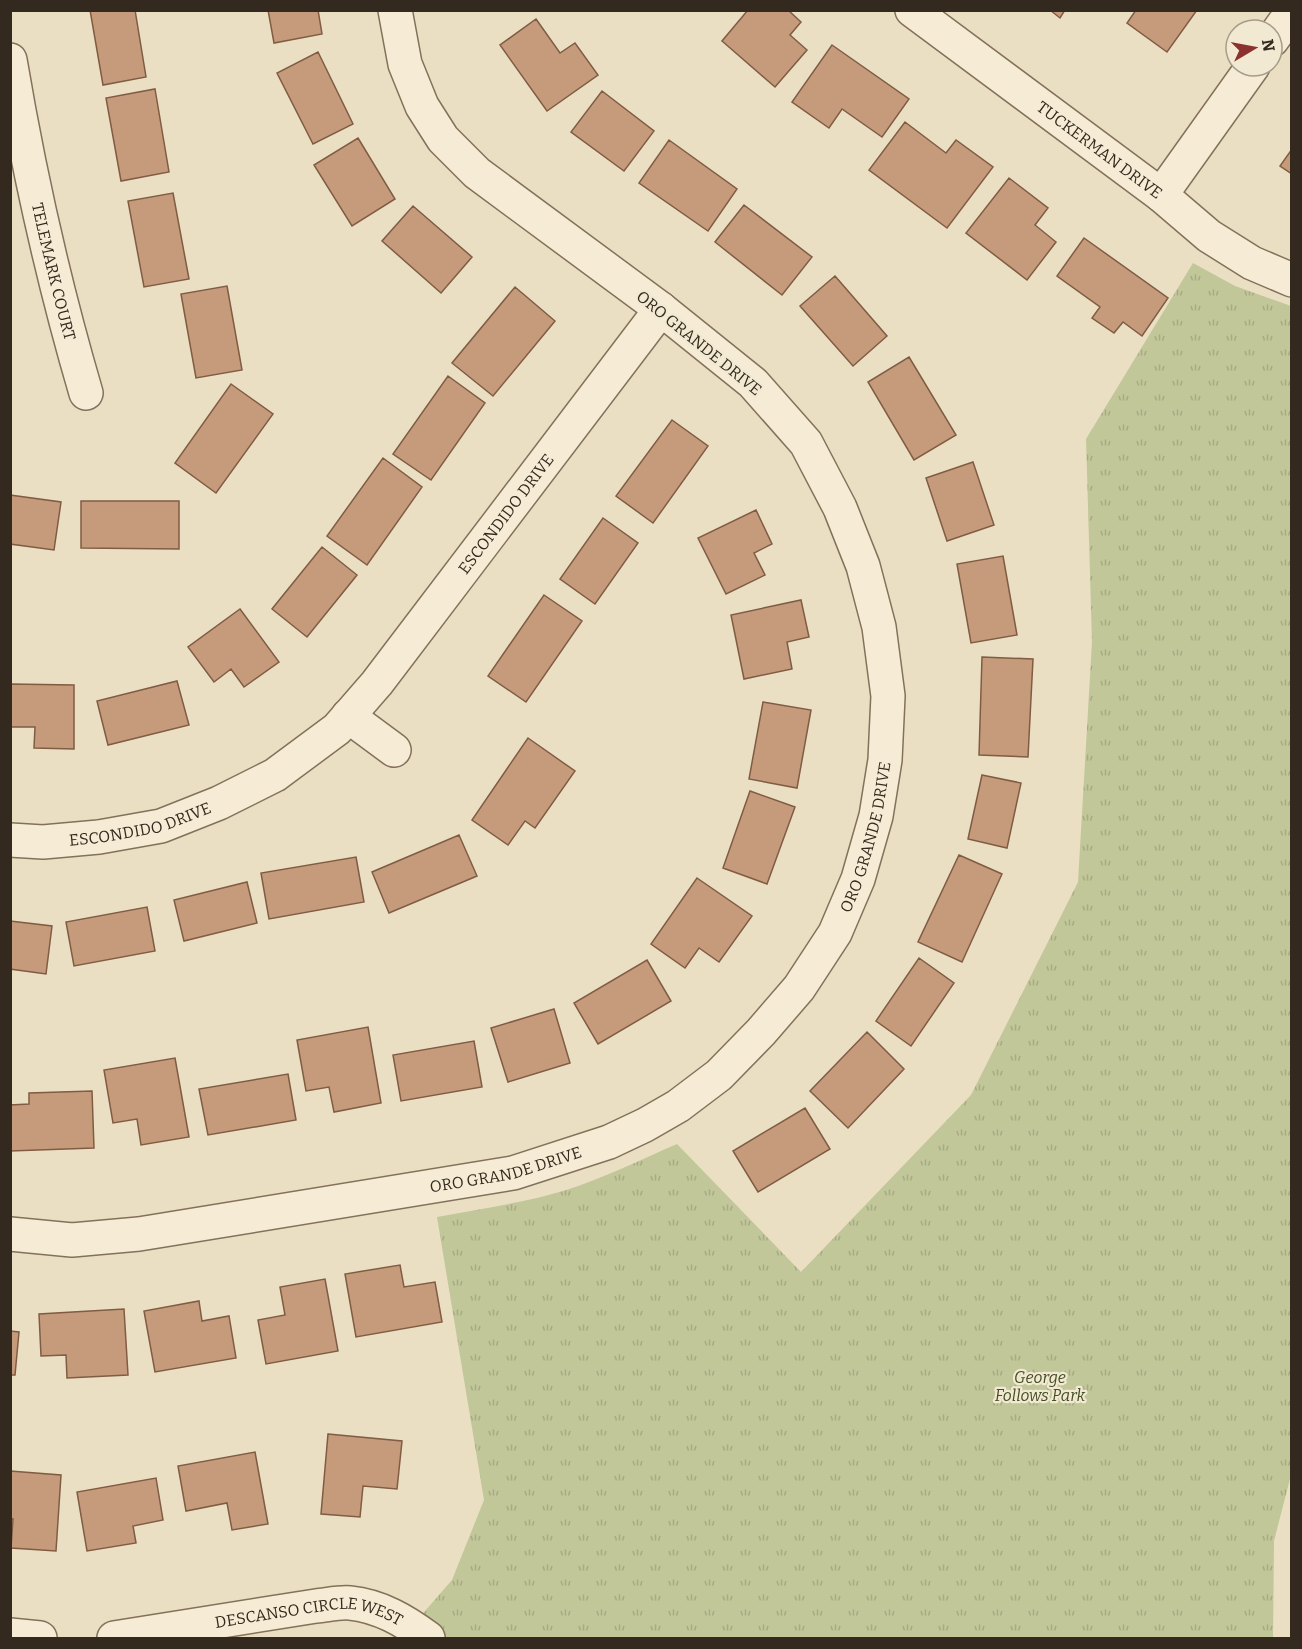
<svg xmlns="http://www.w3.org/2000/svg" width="1302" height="1649" viewBox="0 0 1302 1649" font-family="Bitter,serif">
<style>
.park{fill:url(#park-tufts)}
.building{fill:#c59b7c;stroke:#805c43;stroke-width:1.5}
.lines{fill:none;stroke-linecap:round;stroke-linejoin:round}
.minor-casing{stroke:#83715b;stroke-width:36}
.minor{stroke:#f6ecd5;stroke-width:33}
.labels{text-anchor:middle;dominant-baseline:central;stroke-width:4.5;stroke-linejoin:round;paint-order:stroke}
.street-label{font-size:16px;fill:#34291e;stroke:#f2e9d2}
.park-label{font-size:16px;font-style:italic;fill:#444f26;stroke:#f2e9d2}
</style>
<defs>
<pattern id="park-tufts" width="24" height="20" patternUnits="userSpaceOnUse" patternTransform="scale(1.5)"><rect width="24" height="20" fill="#c1c798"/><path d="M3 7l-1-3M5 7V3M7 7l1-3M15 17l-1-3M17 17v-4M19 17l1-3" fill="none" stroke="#a6ab83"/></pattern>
</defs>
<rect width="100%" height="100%" fill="#eadfc3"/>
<!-- park -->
<path class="park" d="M 1193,263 L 1235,286 L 1291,306 L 1292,1471 L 1274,1541 L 1273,1638 L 428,1638 L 412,1626 L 452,1580 L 484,1500 L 437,1217 C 479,1209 522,1203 563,1191 C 602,1179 640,1160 677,1144 L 801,1272 L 971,1095 L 1078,882 L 1092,642 L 1086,439 Z"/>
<!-- building -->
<path class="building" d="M 90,10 L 135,10 L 146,77 L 103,85 Z
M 268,10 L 318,10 L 322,34 L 274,43 Z
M 748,10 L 788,10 L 801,22 L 790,35 L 807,50 L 775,87 L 722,41 Z
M 1050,10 L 1065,10 L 1060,18 Z
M 1136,10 L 1197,10 L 1167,52 L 1127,23 Z
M 536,19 L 560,53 L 575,43 L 598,75 L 547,111 L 500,45 Z
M 832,45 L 909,99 L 882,137 L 842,109 L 829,128 L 792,102 Z
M 318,52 L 353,124 L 313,144 L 277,73 Z
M 155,89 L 169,172 L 121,181 L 106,98 Z
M 602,91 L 654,131 L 624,171 L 571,132 Z
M 905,122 L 946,153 L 956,140 L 993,167 L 947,228 L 869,170 Z
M 358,138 L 395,199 L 352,226 L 314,165 Z
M 669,140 L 737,189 L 708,231 L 639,183 Z
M 1292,149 L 1292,174 L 1280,166 Z
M 1009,178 L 1048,208 L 1035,225 L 1056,242 L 1027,280 L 966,233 Z
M 173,193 L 189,279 L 144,287 L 128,201 Z
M 744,205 L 812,257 L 782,295 L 715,242 Z
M 413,206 L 472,257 L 441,293 L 382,241 Z
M 1084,238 L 1168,298 L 1142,336 L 1123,322 L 1114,333 L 1092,318 L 1100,307 L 1057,276 Z
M 835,276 L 887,336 L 853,366 L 800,306 Z
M 227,286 L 242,370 L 196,378 L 181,294 Z
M 515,287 L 555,321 L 493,396 L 452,363 Z
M 909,357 L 956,435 L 914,460 L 868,382 Z
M 448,376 L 485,403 L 431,480 L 393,454 Z
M 231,384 L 273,414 L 216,493 L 175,463 Z
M 672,420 L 708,446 L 653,523 L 616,496 Z
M 383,458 L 422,487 L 367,565 L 327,536 Z
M 973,462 L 994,525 L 947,541 L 926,478 Z
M 10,495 L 61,502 L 54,550 L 10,544 Z
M 81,501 L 179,501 L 179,549 L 81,548 Z
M 756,510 L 772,544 L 754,553 L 765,575 L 726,594 L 698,538 Z
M 603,518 L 638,543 L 595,604 L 560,579 Z
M 322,547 L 357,575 L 307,637 L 272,609 Z
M 1003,556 L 1017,635 L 971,643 L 957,564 Z
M 544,595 L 582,621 L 526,702 L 488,676 Z
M 801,600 L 809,637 L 787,642 L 792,669 L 744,679 L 731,615 Z
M 240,609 L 279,662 L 244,687 L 231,669 L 214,682 L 188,647 Z
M 982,657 L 1033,659 L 1028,757 L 979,755 Z
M 177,681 L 189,725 L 108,745 L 97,701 Z
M 10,684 L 74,685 L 74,749 L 34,748 L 35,727 L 10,727 Z
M 763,702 L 811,710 L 797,788 L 749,779 Z
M 528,738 L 575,771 L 535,828 L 525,821 L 508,845 L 472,820 Z
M 982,775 L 1021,783 L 1007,848 L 968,839 Z
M 750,791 L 795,807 L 767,884 L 723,868 Z
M 459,835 L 477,876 L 389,913 L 372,872 Z
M 959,855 L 1002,874 L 962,962 L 918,942 Z
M 356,857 L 364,902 L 269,919 L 261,873 Z
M 697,878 L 752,916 L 719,962 L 699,948 L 685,968 L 651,944 Z
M 247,882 L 257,923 L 184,941 L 174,900 Z
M 147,907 L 155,951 L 74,966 L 66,922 Z
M 10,921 L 52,926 L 46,974 L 10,969 Z
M 919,958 L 954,983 L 911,1046 L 876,1021 Z
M 647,960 L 671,1001 L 598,1044 L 574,1003 Z
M 554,1009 L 570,1063 L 508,1082 L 491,1028 Z
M 368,1027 L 381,1103 L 334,1112 L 329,1087 L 306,1091 L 297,1040 Z
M 867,1032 L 904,1069 L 848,1128 L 810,1091 Z
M 474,1041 L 482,1087 L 401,1101 L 393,1055 Z
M 175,1058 L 189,1137 L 141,1145 L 137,1119 L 113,1123 L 104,1070 Z
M 288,1074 L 296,1120 L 208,1135 L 199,1089 Z
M 92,1091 L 94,1148 L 10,1151 L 10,1105 L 29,1104 L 29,1093 Z
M 805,1108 L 830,1149 L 758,1192 L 733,1151 Z
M 400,1265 L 404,1287 L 435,1282 L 442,1322 L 356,1337 L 345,1274 Z
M 325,1279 L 338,1351 L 266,1364 L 258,1320 L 285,1315 L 280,1287 Z
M 199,1301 L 202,1321 L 229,1316 L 236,1358 L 155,1372 L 144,1311 Z
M 124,1309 L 128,1375 L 67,1378 L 66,1355 L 41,1356 L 39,1314 Z
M 10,1331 L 19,1332 L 15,1375 L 10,1375 Z
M 328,1434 L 402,1441 L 397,1489 L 363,1486 L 360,1517 L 321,1514 Z
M 255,1452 L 268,1524 L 232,1530 L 227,1503 L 186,1511 L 178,1466 Z
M 10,1471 L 61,1475 L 56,1551 L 11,1548 L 13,1519 L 10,1519 Z
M 156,1478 L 163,1520 L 133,1526 L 136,1543 L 87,1551 L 77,1492 Z"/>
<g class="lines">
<!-- minor casing -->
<g class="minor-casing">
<g id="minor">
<path id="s1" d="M 912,10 L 1161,195 L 1209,236 L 1252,263 L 1292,280"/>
<path d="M 1272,40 L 1292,12"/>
<path id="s2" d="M 10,60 C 29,173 54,284 86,393"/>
<path d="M 1161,195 L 1253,66"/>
<path d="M 348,716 L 394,750"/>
<path id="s3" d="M 10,840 L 43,842 L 99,837 L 161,826 L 219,803 L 275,775 L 337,729 L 377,683 L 661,309"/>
<path id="s4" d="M 10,1234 L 72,1240 L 139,1234 L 513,1173 L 609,1142 L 645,1125 L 678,1106 L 719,1075 L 761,1032 L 799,988 L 835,933 L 858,879 L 876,816 L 885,760 L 888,696 L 879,627 L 863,566 L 840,508 L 806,443 L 753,383 L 661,309 L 477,173 L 443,139 L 422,106 L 405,64 L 395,10"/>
<path d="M 10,1635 L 40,1638"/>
<path id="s5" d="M 114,1638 L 316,1606 C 327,1605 339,1602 350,1603 C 380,1606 405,1621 428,1638"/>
</g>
</g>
<!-- minor -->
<use href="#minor" class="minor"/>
</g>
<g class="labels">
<!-- street labels -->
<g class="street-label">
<text stroke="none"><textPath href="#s1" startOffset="234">TUCKERMAN DRIVE</textPath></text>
<text stroke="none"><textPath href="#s2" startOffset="216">TELEMARK COURT</textPath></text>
<text transform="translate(699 343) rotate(39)">ORO GRANDE DRIVE</text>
<text stroke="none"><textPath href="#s3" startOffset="628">ESCONDIDO DRIVE</textPath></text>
<text stroke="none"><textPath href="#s3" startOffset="132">ESCONDIDO DRIVE</textPath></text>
<text stroke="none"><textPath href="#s4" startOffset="1024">ORO GRANDE DRIVE</textPath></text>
<text stroke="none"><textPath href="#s4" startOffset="502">ORO GRANDE DRIVE</textPath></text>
<text stroke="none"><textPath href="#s5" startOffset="198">DESCANSO CIRCLE WEST</textPath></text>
</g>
<!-- park labels -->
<g class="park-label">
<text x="1040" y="1377">George<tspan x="1040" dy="18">Follows Park</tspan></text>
</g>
</g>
<!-- border -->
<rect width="1302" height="1649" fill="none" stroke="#34291e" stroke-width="24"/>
<!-- north arrow -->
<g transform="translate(1254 48) rotate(80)"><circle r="28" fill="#f2e9d2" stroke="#a69c8a" stroke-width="1.5"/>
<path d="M0-4.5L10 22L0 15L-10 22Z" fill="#8d3130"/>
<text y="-9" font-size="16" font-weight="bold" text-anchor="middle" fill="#34291e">N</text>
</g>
</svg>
